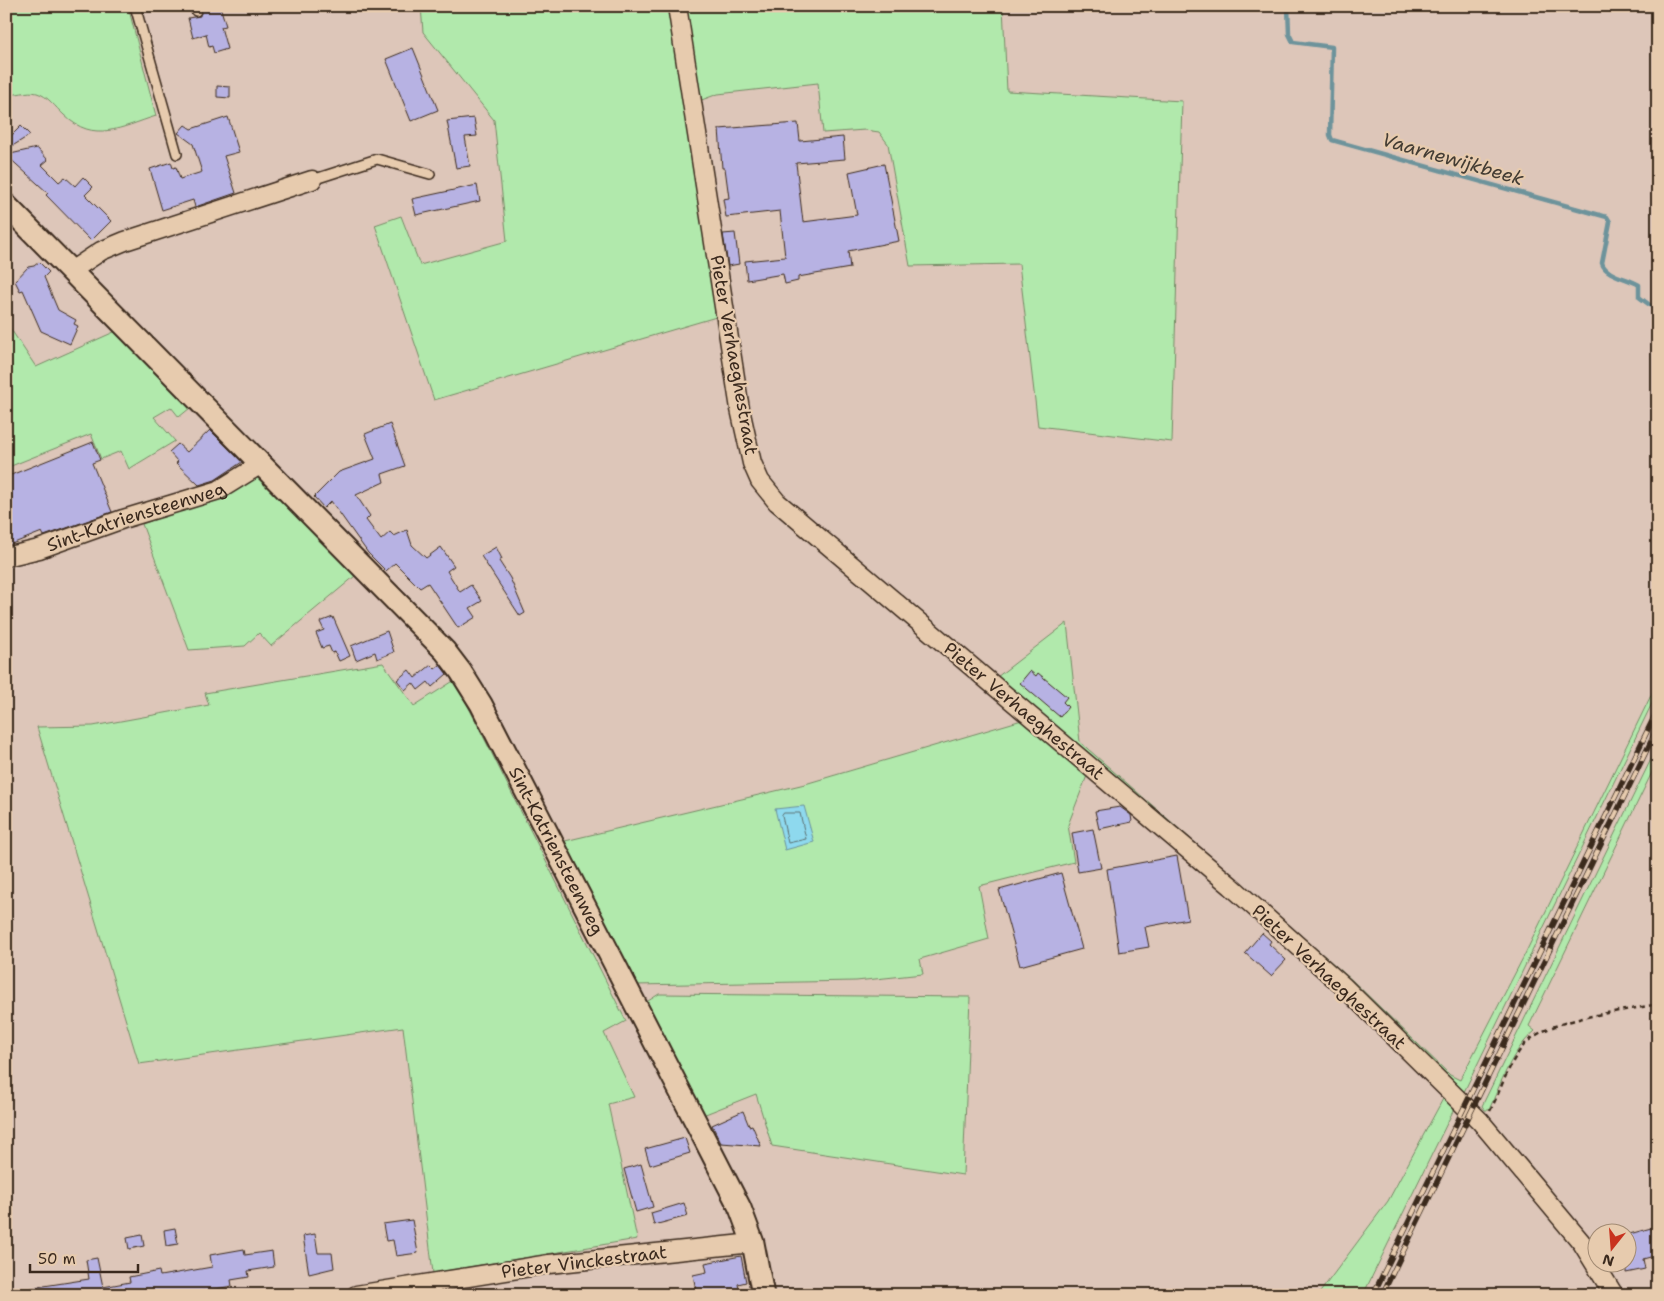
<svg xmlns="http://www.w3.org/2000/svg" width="1664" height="1301" viewBox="0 0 1664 1301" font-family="'Shantell Sans',sans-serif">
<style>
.green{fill:#b1e9ac;stroke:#768a65}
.water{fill:#8ed9ee;stroke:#6d939b}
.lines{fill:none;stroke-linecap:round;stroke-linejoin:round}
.shore{stroke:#5c7071;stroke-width:1}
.stream{stroke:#6d939b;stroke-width:4.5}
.building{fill:#b7b2e3;stroke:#3b2a1e}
.service-casing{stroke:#3b2a1e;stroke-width:12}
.minor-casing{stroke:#3b2a1e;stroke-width:21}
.tertiary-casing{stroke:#3b2a1e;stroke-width:25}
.path{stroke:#3b2a1e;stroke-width:2.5;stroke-dasharray:5 4;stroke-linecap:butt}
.service{stroke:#e7cbae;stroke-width:9}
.minor{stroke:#e7cbae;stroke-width:18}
.tertiary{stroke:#e7cbae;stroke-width:21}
.rail-casing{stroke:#3b2a1e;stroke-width:5.5}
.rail{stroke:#e7cbae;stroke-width:4;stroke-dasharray:11;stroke-linecap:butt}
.labels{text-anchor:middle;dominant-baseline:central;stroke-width:4.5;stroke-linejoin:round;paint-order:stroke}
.street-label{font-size:18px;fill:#3b2a1e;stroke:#e7cbae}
.water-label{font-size:19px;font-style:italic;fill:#433c33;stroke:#e7cbae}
</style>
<rect width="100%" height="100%" fill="#ddc6b9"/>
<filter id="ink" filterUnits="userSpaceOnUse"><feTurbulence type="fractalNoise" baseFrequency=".02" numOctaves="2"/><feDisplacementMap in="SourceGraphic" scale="10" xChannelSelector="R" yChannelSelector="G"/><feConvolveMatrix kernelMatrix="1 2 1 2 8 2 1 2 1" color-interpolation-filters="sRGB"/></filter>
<g filter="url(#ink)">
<!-- green -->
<path class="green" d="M 6,6 L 128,6 L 156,116 C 121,127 94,144 64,115 C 55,107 48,96 37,93 C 27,90 16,96 6,94 Z
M 421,6 L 671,6 L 723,315 L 434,400 L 375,225 L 401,216 L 420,265 L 507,241 L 494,120 L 423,32 Z
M 682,6 L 1003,6 L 1007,91 L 1182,101 L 1172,442 L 1038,426 L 1019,264 L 910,266 L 888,144 L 879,132 L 865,130 L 823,133 L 818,83 L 718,94 L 696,102 Z
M 6,322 L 36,367 L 114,332 L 190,408 L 179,417 L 171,407 L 154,417 L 175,441 L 129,469 L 121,451 L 101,459 L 91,434 L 6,468 Z
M 257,475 L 355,576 L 271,646 L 259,633 L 245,646 L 189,650 L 142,524 L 151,521 L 149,515 Z
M 1067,623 L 1080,742 L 1353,981 L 1450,1075 L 1460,1080 L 1525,954 L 1658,681 L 1658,691 L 1463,1094 L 997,677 Z
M 383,663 L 414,706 L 455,680 L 626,1021 L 604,1033 L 634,1097 L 608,1104 L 637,1239 L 433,1273 L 403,1027 L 139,1064 L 37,727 L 93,726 L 209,705 L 205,693 Z
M 1022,720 L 1088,773 L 1068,825 L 1074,862 L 979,886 L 989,939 L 920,959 L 923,974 L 856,981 L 635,985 L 565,841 L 805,784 Z
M 1658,745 L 1658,760 L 1529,1026 L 1535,1031 C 1511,1051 1501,1083 1489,1110 L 1485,1110 L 1482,1106 Z
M 659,994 L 970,997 L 963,1175 L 772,1146 L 756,1094 L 703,1115 L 645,1003 Z
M 1444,1097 L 1455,1107 L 1363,1295 L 1318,1295 L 1388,1201 Z"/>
<!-- water -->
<path class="water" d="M 804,806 L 814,842 L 785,850 L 775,809 Z"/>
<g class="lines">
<!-- shore -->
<path class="shore" d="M 784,813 L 800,813 L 806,839 L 788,843 L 782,816 Z"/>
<!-- stream -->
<path class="stream" d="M 1288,6 L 1289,34 L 1293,42 L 1332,47 L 1330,135 L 1332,140 L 1607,217 L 1610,222 L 1602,263 C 1606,276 1628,278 1639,285 L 1639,297 L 1658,311"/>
</g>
<!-- building -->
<path class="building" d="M 201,6 L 220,6 L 226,26 L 221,27 L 227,49 L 214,53 L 212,46 L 209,47 L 206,34 L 193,38 L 188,18 L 200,16 Z
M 413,48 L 438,110 L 411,121 L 386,59 Z
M 217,86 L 230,87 L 230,98 L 217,97 Z
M 228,117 L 239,152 L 224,156 L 236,193 L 195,207 L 193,200 L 162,210 L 150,169 L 171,162 L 173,168 L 176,167 L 180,179 L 202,172 L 193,144 L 178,133 L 185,125 L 191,129 Z
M 474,118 L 477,136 L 465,137 L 470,166 L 456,168 L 447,121 Z
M 798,123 L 800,141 L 843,137 L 845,159 L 796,163 L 803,222 L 857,215 L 849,172 L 884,164 L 899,241 L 848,251 L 850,268 L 798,277 L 798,281 L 785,284 L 783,274 L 747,280 L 745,261 L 785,257 L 780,211 L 726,217 L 723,199 L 729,198 L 725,168 L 722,168 L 719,129 Z
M 21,126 L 30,135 L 6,150 L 6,141 Z
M 37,148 L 48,160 L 42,165 L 59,182 L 65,177 L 75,186 L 83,177 L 93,187 L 85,195 L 111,221 L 91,241 L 46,195 L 48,193 L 6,155 Z
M 477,185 L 480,201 L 416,215 L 412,199 Z
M 735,233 L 739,264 L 728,266 L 723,234 Z
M 39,262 L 49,272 L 44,277 L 58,310 L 76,320 L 74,324 L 78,326 L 70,344 L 41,331 L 23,290 L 20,291 L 15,281 L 28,267 L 34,266 Z
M 390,424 L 405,466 L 382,474 L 384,482 L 356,495 L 370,516 L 366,520 L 381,540 L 390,532 L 394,536 L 407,530 L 412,545 L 426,558 L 441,547 L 454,566 L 447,571 L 460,592 L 471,585 L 482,601 L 470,608 L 476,617 L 458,628 L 428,583 L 420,588 L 395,563 L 386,571 L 368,553 L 331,501 L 324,508 L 314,497 L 339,472 L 375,459 L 365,434 Z
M 210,430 L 242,462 L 215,480 L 199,485 L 176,463 L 178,462 L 169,452 L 178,444 L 187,452 Z
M 93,442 L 100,460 L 92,463 L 112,512 L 44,536 L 42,532 L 9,545 L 6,538 L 6,477 Z
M 496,547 L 502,559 L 499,561 L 510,578 L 525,613 L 520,616 L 481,556 Z
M 333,617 L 350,656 L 339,661 L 335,652 L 332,653 L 329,646 L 322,648 L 316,633 L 324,630 L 320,622 Z
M 387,631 L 394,652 L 377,659 L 375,652 L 356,660 L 351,646 Z
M 431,665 L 435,669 L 440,665 L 447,674 L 432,687 L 428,682 L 418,690 L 413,683 L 405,690 L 397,680 L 409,670 L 415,678 Z
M 1030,671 L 1036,676 L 1038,673 L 1067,697 L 1063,702 L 1068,707 L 1060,717 L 1020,683 Z
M 1120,807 L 1131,815 L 1132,822 L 1099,829 L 1095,811 Z
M 1093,829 L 1101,868 L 1078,872 L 1072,833 Z
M 1177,856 L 1188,919 L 1145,927 L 1149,947 L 1119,952 L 1107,869 Z
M 1061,873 L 1082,949 L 1020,966 L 999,890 Z
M 1262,933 L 1271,941 L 1269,944 L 1286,960 L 1271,976 L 1245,953 Z
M 743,1111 L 749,1126 L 752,1125 L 761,1146 L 721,1143 L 712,1125 Z
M 685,1138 L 690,1153 L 650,1165 L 645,1149 Z
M 641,1164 L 653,1207 L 636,1212 L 624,1169 Z
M 684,1203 L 688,1216 L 654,1225 L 651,1213 Z
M 412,1220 L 418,1253 L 396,1256 L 393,1240 L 386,1241 L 383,1224 Z
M 175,1228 L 178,1244 L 166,1246 L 164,1230 Z
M 1651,1228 L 1658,1255 L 1643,1259 L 1645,1269 L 1626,1273 L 1626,1235 Z
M 315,1234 L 318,1253 L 332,1253 L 334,1268 L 309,1274 L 303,1236 Z
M 142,1235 L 144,1246 L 129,1249 L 127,1238 Z
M 244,1249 L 245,1255 L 272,1251 L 274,1267 L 248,1271 L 249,1277 L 231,1280 L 232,1286 L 182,1295 L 32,1295 L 31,1288 L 89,1279 L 86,1260 L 97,1258 L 103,1287 L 130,1282 L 129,1277 L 159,1271 L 160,1276 L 212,1267 L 210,1255 Z
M 741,1256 L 746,1282 L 738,1284 L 740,1295 L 697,1295 L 693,1275 L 707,1272 L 705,1263 Z"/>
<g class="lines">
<!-- service casing -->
<g class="service-casing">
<path id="service" d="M 135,6 L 177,154
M 195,6 L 196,11
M 312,180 L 377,159 L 430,174"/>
</g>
<!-- minor casing -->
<g class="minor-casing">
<g id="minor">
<path d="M 677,6 L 740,409 L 752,463 L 760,481 L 777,502 L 1231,886 L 1343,986 L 1480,1121 L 1582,1243 L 1614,1295"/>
<path d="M 71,271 L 101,251 L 125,241 L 312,180"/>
<path id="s1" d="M 6,557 L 39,549 L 123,519 L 219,490 L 261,464"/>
<path d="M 356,1295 L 549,1264 L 753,1243"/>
</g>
</g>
<!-- tertiary casing -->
<g class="tertiary-casing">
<g id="tertiary">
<path id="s2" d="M 6,205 L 445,651 L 461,672 L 481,704 L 740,1208 L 753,1243 L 763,1295"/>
</g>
</g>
<!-- path -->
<path class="path" d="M 1490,1111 C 1501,1090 1509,1061 1526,1043 C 1552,1017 1622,1012 1658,1004"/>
<!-- service -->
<use href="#service" class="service"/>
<!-- minor -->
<use href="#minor" class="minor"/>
<!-- tertiary -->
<use href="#tertiary" class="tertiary"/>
<!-- rail casing -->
<g class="rail-casing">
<path id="rail" d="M 1373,1295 L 1658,709
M 1382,1295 L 1658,727"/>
</g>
<!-- rail -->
<use href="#rail" class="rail"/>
</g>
</g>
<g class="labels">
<!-- street labels -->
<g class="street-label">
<text transform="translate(734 355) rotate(80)">Pieter Verhaeghestraat</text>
<text stroke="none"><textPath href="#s1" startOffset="136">Sint-Katriensteenweg</textPath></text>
<text transform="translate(1024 711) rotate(40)">Pieter Verhaeghestraat</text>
<text stroke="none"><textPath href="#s2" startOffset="855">Sint-Katriensteenweg</textPath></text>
<text transform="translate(1329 977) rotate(43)">Pieter Verhaeghestraat</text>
<text transform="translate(584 1262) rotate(-7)">Pieter Vinckestraat</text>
</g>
<!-- water labels -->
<g class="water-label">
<text transform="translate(1453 159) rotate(16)">Vaarnewijkbeek</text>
</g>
</g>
<!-- margin -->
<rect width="1664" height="1301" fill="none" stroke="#e7cbae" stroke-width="25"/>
<rect x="12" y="12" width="1639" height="1276" fill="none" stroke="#3b2a1e" stroke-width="2" filter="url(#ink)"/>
<!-- north arrow -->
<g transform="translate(1612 1248) rotate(197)"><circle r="24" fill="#e7cbae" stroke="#a28b74"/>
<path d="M0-4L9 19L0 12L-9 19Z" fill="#c8321e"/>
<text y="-8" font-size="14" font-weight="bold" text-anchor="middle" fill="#3b2a1e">N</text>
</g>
<!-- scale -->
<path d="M30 1264v8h108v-8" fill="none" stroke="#3b2a1e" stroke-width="2.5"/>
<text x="38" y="1264" font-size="15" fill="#3b2a1e" stroke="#e7cbae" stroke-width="4" paint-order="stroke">50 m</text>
</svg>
